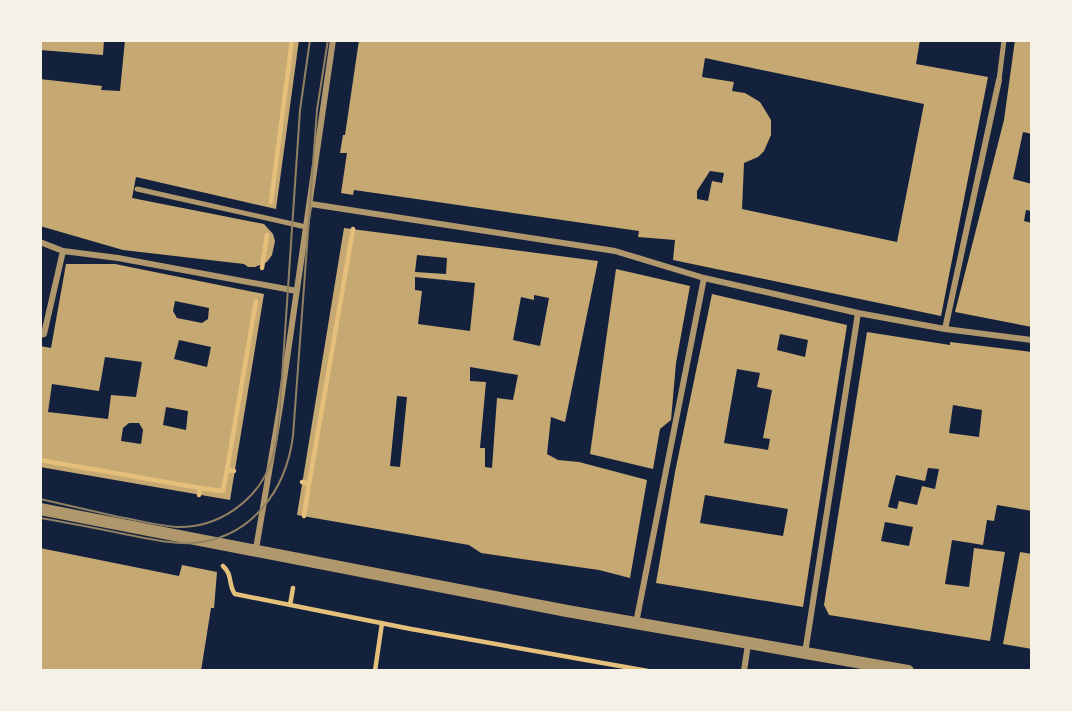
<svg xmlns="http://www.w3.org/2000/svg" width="1072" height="711" viewBox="0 0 1072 711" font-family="Montserrat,sans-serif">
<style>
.building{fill:#c6a872;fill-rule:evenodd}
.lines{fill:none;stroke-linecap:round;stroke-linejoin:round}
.path{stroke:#e5c07b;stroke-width:4.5}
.service{stroke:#b1986c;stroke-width:5}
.pedestrian{stroke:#b1986c;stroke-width:6}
.tertiary{stroke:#b1986c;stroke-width:12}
.tram{stroke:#918062;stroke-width:2}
</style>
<rect width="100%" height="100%" fill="#14213d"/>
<!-- building -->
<path class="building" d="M 40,40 L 104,40 L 103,55 L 40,50 Z
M 125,40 L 299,40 L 276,209 L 136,177 L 132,198 L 264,224 L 273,234 L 275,241 L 272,255 L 267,262 L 255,267 L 248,267 L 244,264 L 123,250 L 40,226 L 40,79 L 102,86 L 101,90 L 120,91 Z
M 359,40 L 920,40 L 916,64 L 988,77 L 941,316 L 673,260 L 675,240 L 638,237 L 639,231 L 354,190 L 353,195 L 341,193 L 347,153 L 340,153 L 343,135 L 345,135 ZM 705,58 L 924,104 L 897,242 L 742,209 L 744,163 L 758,157 L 764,151 L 771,135 L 771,120 L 760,102 L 745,93 L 732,91 L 734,82 L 702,77 ZM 710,171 L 724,173 L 722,183 L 712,181 L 708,201 L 697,199 L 697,191 Z
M 1015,40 L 1032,40 L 1032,134 L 1023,132 L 1013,179 L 1032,184 L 1032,211 L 1026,210 L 1024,221 L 1032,223 L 1032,327 L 955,312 L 1004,120 Z
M 344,228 L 598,261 L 565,422 L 551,417 L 547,454 L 558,460 L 579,462 L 647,480 L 630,578 L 599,570 L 481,553 L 469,545 L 297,515 ZM 417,255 L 447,258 L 446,274 L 415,272 ZM 415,277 L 475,283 L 470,331 L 418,324 L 422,291 L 415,290 ZM 534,295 L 549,298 L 540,346 L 513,340 L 521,297 L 534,300 ZM 470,367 L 518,375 L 513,400 L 497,398 L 492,468 L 485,467 L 485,448 L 480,448 L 486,382 L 470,381 ZM 397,396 L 407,397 L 400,467 L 390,466 Z
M 66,264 L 115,264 L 264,294 L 230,500 L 40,467 L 40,346 L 51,348 ZM 175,301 L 209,308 L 208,319 L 202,323 L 177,318 L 173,311 ZM 179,340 L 211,347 L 207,367 L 174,359 ZM 105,357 L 142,362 L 136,397 L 111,395 L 108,419 L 48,412 L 52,384 L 99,391 ZM 166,407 L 188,411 L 186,430 L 163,425 ZM 129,423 L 139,423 L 143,430 L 141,444 L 121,441 L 123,428 Z
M 616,269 L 690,286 L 676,363 L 671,420 L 660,429 L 653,469 L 590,454 Z
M 712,294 L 847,325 L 803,607 L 656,583 L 675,472 ZM 780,334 L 808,340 L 805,357 L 777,350 ZM 737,369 L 760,373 L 757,387 L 772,390 L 763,438 L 770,439 L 768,450 L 724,443 ZM 705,495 L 788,509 L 783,536 L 700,523 Z
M 867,332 L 950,345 L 950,342 L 1032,352 L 1032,511 L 997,505 L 994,521 L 987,520 L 983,545 L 952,540 L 945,584 L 969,587 L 974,548 L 1005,552 L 990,641 L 829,615 L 824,605 ZM 953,405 L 982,410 L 979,437 L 949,433 ZM 928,468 L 939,469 L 935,489 L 922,486 L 917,505 L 899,501 L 897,509 L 888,507 L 896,475 L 925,481 ZM 885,522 L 913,527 L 909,546 L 881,541 Z
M 40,548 L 179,576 L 182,565 L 217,572 L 214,608 L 211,608 L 201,671 L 40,671 Z
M 1020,552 L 1032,554 L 1032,649 L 1003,644 Z"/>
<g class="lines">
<!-- path -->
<path class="path" d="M 271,202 L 292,40
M 262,268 L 267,235
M 40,460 L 200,488
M 227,470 L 256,301
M 302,482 L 309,484 L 304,516
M 309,484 L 353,229
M 199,495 L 200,488 L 223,491 L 227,470 L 234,471
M 223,566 C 233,575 228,585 235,594 L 411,629 L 648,671
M 290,605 L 293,588
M 375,671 L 382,623"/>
<!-- service -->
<path class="service" d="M 999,80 L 1004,40
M 137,189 L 306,227"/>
<!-- pedestrian -->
<path class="pedestrian" d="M 311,204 L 615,251 L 704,278 L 858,313 L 945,329 L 1032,340
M 40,242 L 63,251 L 118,258 L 297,291
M 945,329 L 999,80
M 40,335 L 44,334 L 63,251
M 256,549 L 280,407 L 333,40
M 636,623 L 704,278
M 805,653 L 858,313
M 744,671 L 748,644"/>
<!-- tertiary -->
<path class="tertiary" d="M 40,509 L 567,611 L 908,671"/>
<!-- tram -->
<path class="tram" d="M 40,499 C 66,505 93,511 119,517 C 138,520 158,526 177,527 C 217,528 255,503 270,465 C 277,447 278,427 280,407 L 300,110 L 310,40
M 40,518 C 70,523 100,529 129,535 C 150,539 172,544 193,543 C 252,538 286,490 293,436 L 317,110 L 328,40"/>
</g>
<!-- border -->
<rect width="1072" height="711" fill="none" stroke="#f6f1e7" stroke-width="84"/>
</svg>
